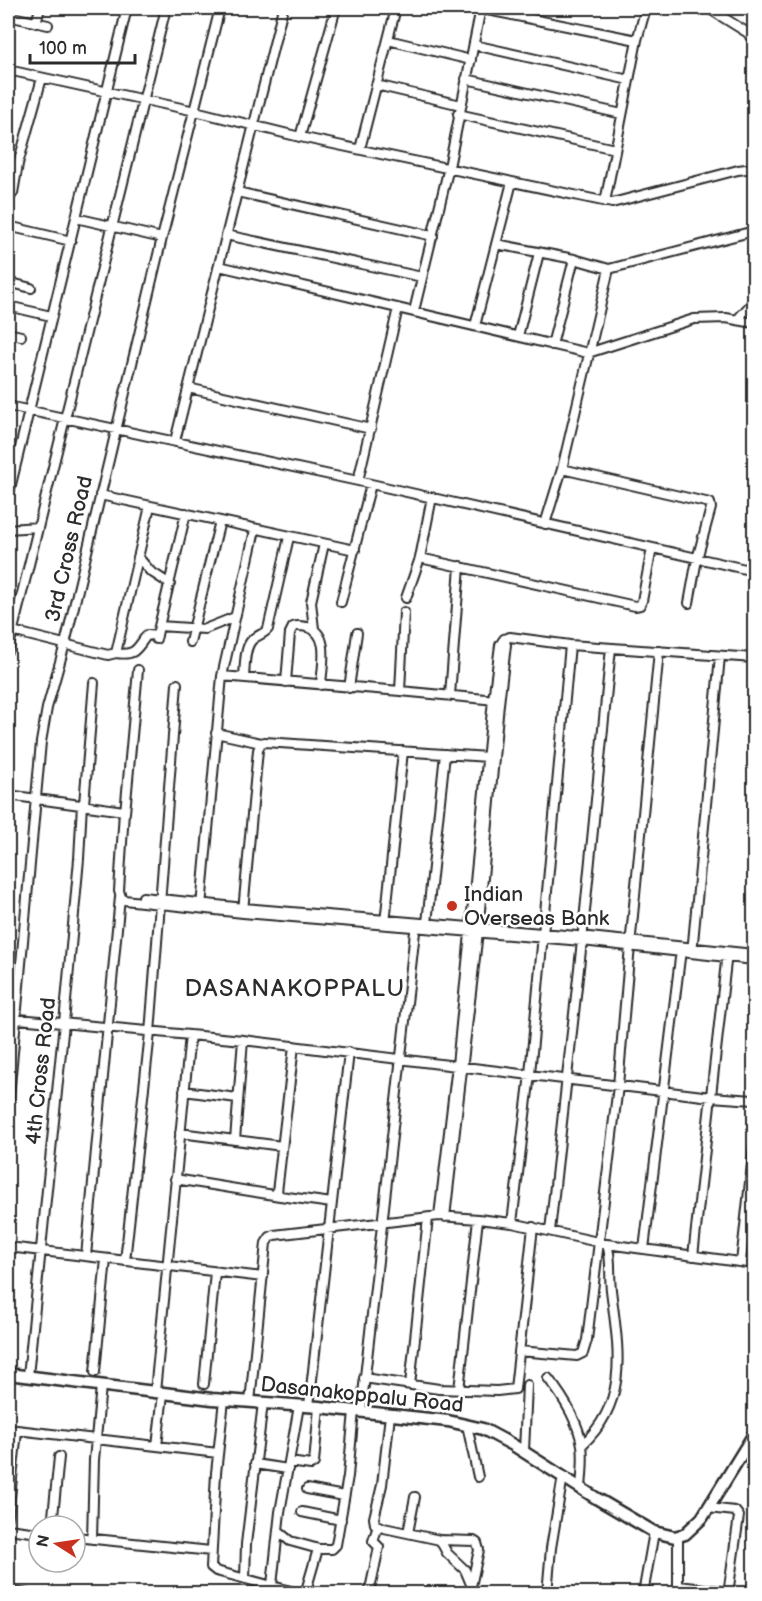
<svg xmlns="http://www.w3.org/2000/svg" width="762" height="1601" viewBox="0 0 762 1601" font-family="'Balsamiq Sans',sans-serif">
<style>
.lines{fill:none;stroke-linecap:round;stroke-linejoin:round}
.street-casing{stroke:#2b2b2b;stroke-width:12}
.secondary-casing{stroke:#2b2b2b;stroke-width:15}
.street{stroke:#fff;stroke-width:8}
.secondary{stroke:#fff;stroke-width:10}
.poi-dot{fill:#c8321e;stroke:#fff;stroke-width:2}
.labels{text-anchor:middle;dominant-baseline:central;stroke-width:5;stroke-linejoin:round;paint-order:stroke}
.street-label{font-size:21px;fill:#2b2b2b;stroke:#fff}
.poi-label{font-size:21px;fill:#2b2b2b;stroke:#fff;text-anchor:start}
.quarter-label{font-size:24px;letter-spacing:1.5px;fill:#2b2b2b;stroke:#fff}
</style>
<rect width="100%" height="100%" fill="#fff"/>
<filter id="ink" filterUnits="userSpaceOnUse"><feTurbulence type="fractalNoise" baseFrequency=".0167" numOctaves="2"/><feDisplacementMap in="SourceGraphic" scale="12" xChannelSelector="R" yChannelSelector="G"/><feConvolveMatrix kernelMatrix="1 2 1 2 8 2 1 2 1" color-interpolation-filters="sRGB"/></filter>
<g filter="url(#ink)">
<g class="lines">
<!-- street casing -->
<g class="street-casing">
<path id="street" d="M 477,8 L 637,40
M 708,8 L 748,33 L 754,43
M 8,16 L 48,25
M 36,23 L 40,8
M 388,40 L 471,60
M 474,45 L 629,80
M 8,70 L 195,111 L 300,137 L 612,203 L 738,170 L 754,168
M 466,79 L 622,114
M 376,85 L 461,105
M 458,114 L 615,149
M 300,137 L 336,8
M 360,149 L 396,8
M 237,192 L 433,236
M 8,199 L 13,193 L 18,164 L 42,78
M 605,202 L 637,40 L 646,8
M 76,218 L 162,238
M 8,226 L 71,241
M 226,235 L 422,277
M 496,244 L 574,259 L 609,269 L 754,231
M 219,266 L 588,353 L 694,319 L 726,318 L 754,323
M 8,282 L 31,288
M 8,306 L 51,316
M 414,311 L 449,167 L 481,8
M 737,320 L 754,301
M 475,326 L 512,182
M 8,333 L 21,336
M 518,336 L 539,253
M 552,345 L 574,259
M 188,388 L 371,429
M 8,406 L 358,481 L 754,571
M 175,441 L 283,8
M 562,469 L 710,503 L 711,508 L 697,559 L 689,603
M 358,481 L 398,308
M 100,495 L 355,550
M 8,497 L 127,8
M 545,524 L 562,469 L 609,269
M 8,529 L 38,527
M 138,557 L 150,571 L 170,584
M 420,558 L 635,606 L 640,605 L 642,601 L 652,548
M 406,598 L 420,558 L 432,497
M 341,602 L 371,484
M 404,612 L 400,691 L 496,700
M 159,626 L 205,629 L 235,617
M 314,629 L 311,602 L 324,544
M 8,630 L 108,655 L 116,653 L 150,506
M 156,639 L 186,513
M 504,639 L 510,637 L 570,645 L 754,658
M 190,642 L 220,521
M 8,650 L 166,8
M 116,653 C 136,656 136,649 147,635 L 157,636
M 222,676 L 400,691
M 244,678 C 245,667 244,648 252,640 C 257,635 263,635 268,629 L 289,537
M 286,682 L 290,633 L 293,627 C 298,625 301,626 307,627 C 331,633 322,666 321,685
M 349,688 L 357,633
M 450,695 L 460,566
M 216,733 L 261,743
M 8,795 L 124,811 L 119,891 L 121,897
M 84,804 L 94,683
M 125,813 L 138,670
M 121,897 L 124,900 L 243,913 L 582,941 L 754,960
M 143,897 L 244,908 L 577,936
M 201,907 L 222,676 L 255,530
M 243,911 L 258,750 L 261,743 L 265,742 L 488,757
M 385,923 L 403,751
M 427,923 L 445,754
M 589,937 L 754,954
M 692,953 L 720,656
M 8,1018 L 243,1040 L 711,1097 L 754,1100
M 294,1046 L 277,1192 L 280,1196 L 332,1203
M 184,1091 L 237,1098
M 8,1108 L 41,742 L 47,708 L 65,644 L 162,238 L 220,8
M 180,1133 L 282,1146
M 235,1140 L 243,1040
M 175,1179 L 280,1196
M 439,1216 L 457,1065 L 493,700 L 500,645 L 504,639
M 445,1217 L 478,932 L 499,704 L 506,645 L 504,639
M 512,1223 L 530,1074 L 570,645
M 550,1231 L 582,941 L 611,648
M 8,1247 L 263,1277
M 644,1249 L 681,950
M 86,1256 L 120,897
M 693,1256 L 727,953
M 125,1261 L 150,1033 L 177,684
M 741,1262 L 754,1146
M 519,1351 L 577,1356 L 583,1353 L 587,1340 L 618,1086 L 630,946 L 659,651
M 95,1372 L 106,1259
M 28,1376 L 64,1023 L 79,859 L 82,804
M 364,1378 L 439,1389 L 497,1391 L 515,1389 L 533,1227
M 548,1378 C 563,1397 578,1421 582,1445 C 584,1459 582,1474 581,1488
M 204,1384 L 215,1272
M 410,1385 L 428,1218
M 459,1390 L 478,1219
M 155,1392 L 190,1035
M 224,1400 L 216,1473 L 211,1567 L 216,1571 L 302,1594
M 250,1402 L 266,1243 L 270,1237 L 274,1235 L 439,1216 L 478,1219 L 512,1223 L 607,1244 L 754,1264
M 309,1406 L 349,1052
M 361,1412 L 416,923
M 390,1415 L 382,1485 L 374,1518 L 375,1524 L 384,1528 L 440,1540 L 447,1553 L 465,1570 L 475,1594
M 467,1425 L 478,1477
M 8,1429 L 218,1453
M 582,1445 C 630,1401 618,1348 611,1290 C 609,1274 612,1259 607,1244
M 157,1446 L 163,1394
M 524,1451 L 527,1385
M 289,1462 L 311,1465 L 314,1463 L 319,1407
M 255,1464 L 288,1469
M 307,1489 L 344,1496
M 708,1508 L 735,1511 L 739,1516 L 728,1594
M 302,1512 L 341,1520
M 8,1517 L 17,1431
M 52,1526 L 59,1457
M 8,1529 L 39,1533
M 279,1532 L 290,1541 L 319,1549
M 408,1533 L 415,1497
M 678,1536 L 678,1594
M 75,1537 L 211,1551
M 92,1539 L 94,1460 L 101,1386
M 440,1540 L 474,1541 L 477,1543 L 479,1550 L 472,1582
M 245,1579 L 246,1544 L 263,1403
M 272,1585 L 280,1512 L 299,1406
M 679,1586 L 729,1592
M 8,1591 L 26,1594
M 305,1594 L 318,1549 L 332,1549 L 336,1545 L 348,1476 L 354,1411
M 369,1594 L 379,1547 L 373,1541 L 378,1526
M 547,1594 L 551,1548 L 563,1476
M 643,1594 L 654,1532"/>
</g>
<!-- secondary casing -->
<g class="secondary-casing">
<path id="secondary" d="M 8,1374 L 212,1399 L 319,1407 L 448,1421 L 483,1429 L 513,1445 L 596,1498 L 654,1532 L 675,1537 L 685,1534 L 702,1518 L 754,1434"/>
</g>
<!-- street -->
<use href="#street" class="street"/>
<!-- secondary -->
<use href="#secondary" class="secondary"/>
</g>
</g>
<!-- markers -->
<circle class="poi-dot" cx="452" cy="906" r="6"/>
<g class="labels">
<!-- street labels -->
<g class="street-label">
<text transform="translate(69 549) rotate(-77)">3rd Cross Road</text>
<text transform="translate(41 1071) rotate(-84)">4th Cross Road</text>
<text transform="translate(362 1395) rotate(6)">Dasanakoppalu Road</text>
</g>
<!-- poi labels -->
<g class="poi-label">
<text x="464" y="894">Indian<tspan x="464" dy="24">Overseas Bank</tspan></text>
</g>
<!-- quarter labels -->
<g class="quarter-label">
<text x="295" y="988">DASANAKOPPALU</text>
</g>
</g>
<!-- margin -->
<rect width="762" height="1601" fill="none" stroke="#fff" stroke-width="30"/>
<rect x="15" y="15" width="732" height="1571" fill="none" stroke="#2b2b2b" stroke-width="2" filter="url(#ink)"/>
<!-- north arrow -->
<g transform="translate(57 1544) rotate(282)"><circle r="28" fill="#ffffff" stroke="#aaaaaa" stroke-width="1.5"/>
<path d="M0-4.5L10 22L0 15L-10 22Z" fill="#c8321e"/>
<text y="-9" font-size="16" font-weight="bold" text-anchor="middle" fill="#2b2b2b">N</text>
</g>
<!-- scale -->
<path d="M30 54v9h105v-9" fill="none" stroke="#2b2b2b" stroke-width="3"/>
<text x="39" y="54" font-size="18" fill="#2b2b2b" stroke="#ffffff" stroke-width="4.5" paint-order="stroke">100 m</text>
</svg>
